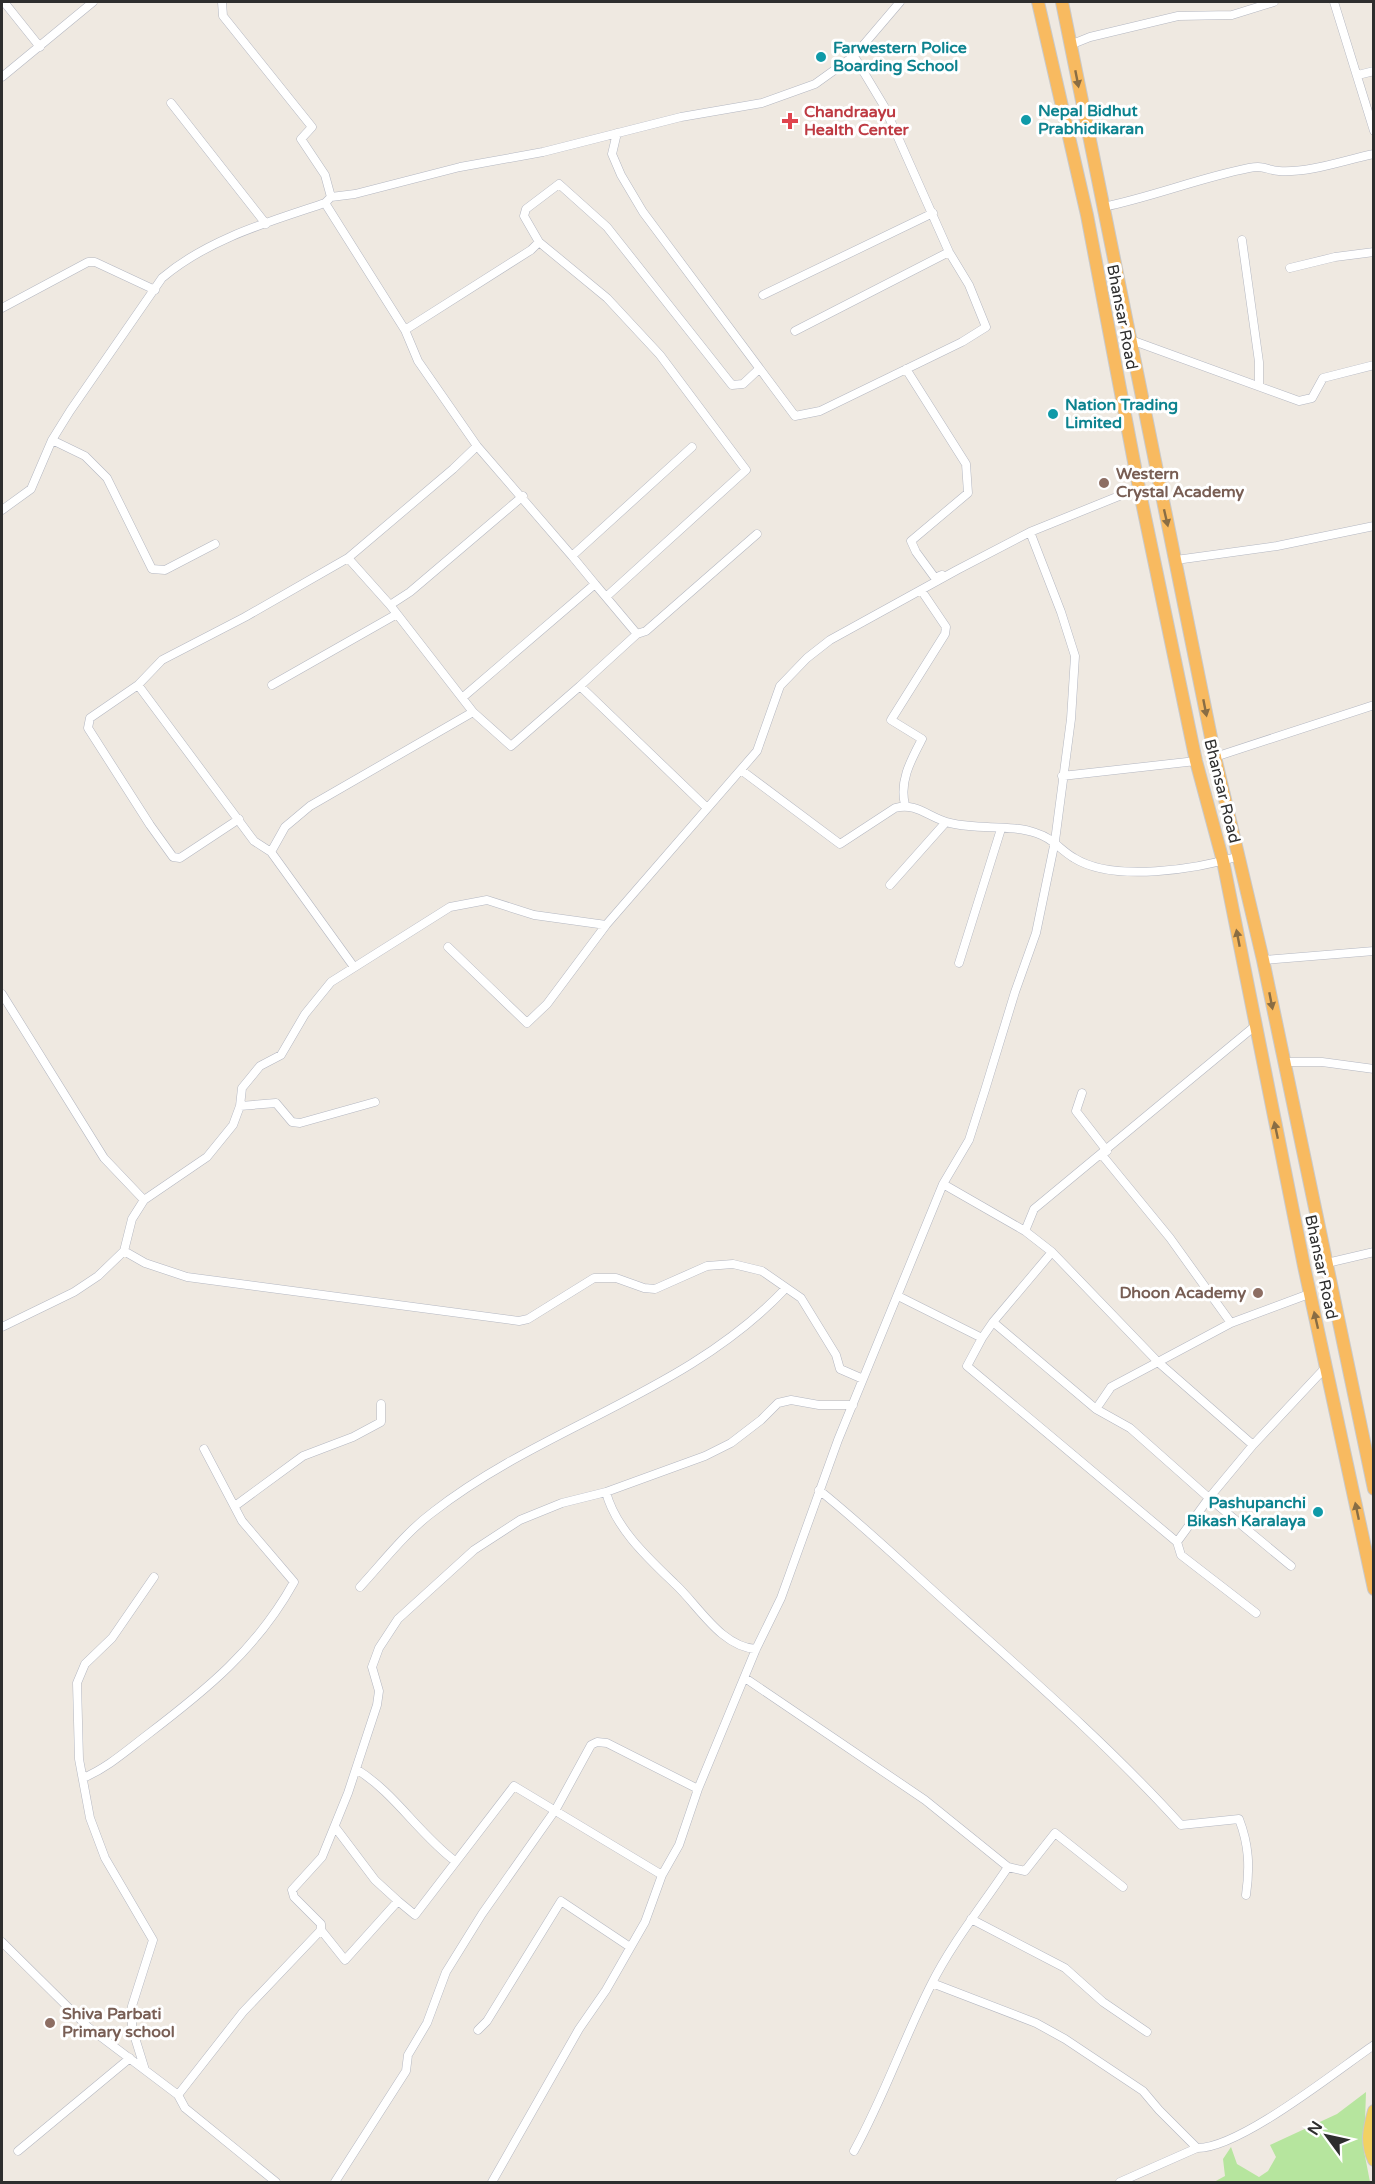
<svg xmlns="http://www.w3.org/2000/svg" width="1375" height="2184" viewBox="0 0 1375 2184" font-family="'Varela Round',sans-serif">
<style>
.green{fill:#b6e59e}
.lines{fill:none;stroke-linecap:round;stroke-linejoin:round}
.minor-casing{stroke:#b4b7c1;stroke-width:9}
.primary-casing{stroke:#c9c9c9;stroke-width:14}
.trunk-casing{stroke:#c9c9c9;stroke-width:14}
.minor{stroke:#fff;stroke-width:8}
.primary{stroke:#f2d163;stroke-width:12}
.trunk{stroke:#f8ba60;stroke-width:12}
.oneway{fill:#896d44}
.culture-dot{fill:#0f9aa8;stroke:#fff;stroke-width:2}
.health-dot{fill:#e0444e;stroke:#fff;stroke-width:2}
.education-dot{fill:#8d6e63;stroke:#fff;stroke-width:2}
.labels{text-anchor:middle;dominant-baseline:central;stroke-width:6;stroke-linejoin:round;paint-order:stroke}
.culture-label{font-size:16px;font-weight:bold;fill:#0d838f;stroke:#fff;text-anchor:start}
.health-label{font-size:16px;font-weight:bold;fill:#be3a42;stroke:#fff;text-anchor:start}
.street-label{font-size:16px;fill:#2e2e2e;stroke:#fff}
.education-label{font-size:16px;font-weight:bold;fill:#785e54;stroke:#fff;text-anchor:start}
</style>
<rect width="100%" height="100%" fill="#efe9e1"/>
<!-- green -->
<path class="green" d="M 1366,2092 L 1364,2151 L 1370,2182 L 1214,2182 L 1225,2176 L 1223,2159 L 1231,2147 L 1237,2164 L 1259,2177 L 1268,2171 L 1276,2157 L 1270,2145 L 1337,2114 Z"/>
<g class="lines">
<!-- minor casing -->
<g class="minor-casing">
<path id="minor" d="M 4,2 L 40,47
M 222,2 L 223,16 L 312,127 L 301,139 L 325,175 L 331,197
M 1334,2 L 1374,131
M 1070,45 L 1090,37 L 1178,16 L 1232,15 L 1274,2
M 1358,75 L 1374,71
M 2,77 L 93,2
M 171,103 L 266,224
M 617,133 L 612,154 L 621,175 L 643,212 L 795,416 L 820,411 L 962,342 L 986,327 L 969,285 L 949,252 L 884,106 L 854,56
M 325,203 L 405,330
M 1103,207 C 1152,197 1199,178 1249,168 C 1265,165 1266,170 1279,171 C 1310,173 1344,160 1374,154
M 1242,240 L 1259,362 L 1259,386
M 539,242 L 607,298 L 660,355 L 746,470 L 606,597
M 1290,268 L 1335,257 L 1374,252
M 763,295 L 933,213
M 2,308 L 88,262 L 95,262 L 155,290
M 795,331 L 949,252
M 1131,340 L 1299,401 L 1312,398 L 1323,378 L 1374,365
M 906,369 L 966,464 L 968,493 L 911,541 L 916,552 L 935,578 L 942,575
M 52,440 L 85,456 L 107,478 L 152,569 L 165,570 L 215,544
M 477,446 L 418,361 L 405,330 L 531,250 L 539,242 L 524,216 L 526,209 L 559,184 L 607,227 L 732,385 L 743,384 L 759,369
M 692,447 L 572,556 L 477,446 L 453,469 L 348,558 L 390,605 L 473,712 L 511,746 L 580,686 L 706,807
M 2,510 L 31,489 L 52,440 L 70,411 L 162,278 C 208,239 268,222 325,203 L 331,197 L 355,194 L 460,167 L 543,152 L 681,117 L 762,103 L 815,84 L 854,56 L 900,2
M 572,556 L 595,584
M 1176,560 L 1277,546 L 1374,526
M 390,605 L 410,592 L 523,496
M 138,685 L 254,841 L 271,852 L 354,967
M 272,685 L 397,614
M 580,686 L 637,634
M 462,698 L 595,584 L 637,634 L 646,631 L 757,534
M 1215,757 L 1374,705
M 741,770 L 840,844 L 895,808 C 917,802 929,818 950,823 C 978,830 1011,824 1036,833 C 1053,838 1060,850 1074,858 C 1114,883 1197,869 1240,856
M 1062,776 L 1196,761
M 905,805 C 899,781 911,760 922,739 L 891,720 L 945,634 L 946,627 L 921,590
M 239,819 L 180,858 L 173,857 L 150,825 L 88,728 L 90,718 L 138,685 L 162,660 L 245,617 L 348,558
M 271,852 L 285,827 L 310,806 L 473,712
M 890,885 L 946,822
M 448,947 L 527,1023 L 547,1004 L 606,925
M 1263,960 L 1374,951
M 959,963 L 1001,829
M 2,994 L 104,1158 L 144,1200
M 1283,1062 L 1322,1062 L 1374,1069
M 1082,1093 L 1076,1111 L 1107,1151
M 240,1106 L 276,1103 L 292,1122 L 300,1123 L 375,1102
M 1102,1155 L 1170,1238 L 1231,1323 L 1309,1294
M 943,1184 L 1025,1231 L 1034,1209 L 1255,1026
M 1025,1231 L 1052,1252 L 1158,1362 L 1231,1323
M 124,1251 L 145,1263 L 187,1277 L 519,1321 L 528,1319 L 594,1278 L 616,1278 L 644,1288 L 655,1289 L 707,1266 L 733,1264 L 762,1271 L 801,1298 L 836,1355 L 840,1369 L 863,1379
M 1052,1252 L 993,1322 L 1096,1409 L 1130,1428 L 1209,1498 L 1253,1445
M 1327,1263 L 1374,1252
M 898,1296 L 982,1338 L 993,1322
M 2,1327 L 74,1292 L 98,1276 L 124,1251 L 132,1219 L 144,1200 L 207,1157 L 233,1125 L 240,1106 L 242,1088 L 260,1066 L 281,1055 L 305,1014 L 331,982 L 450,907 L 487,900 L 534,915 L 606,925 L 757,751 L 780,686 L 807,658 L 830,640 L 957,570 L 1030,532 L 1139,488
M 982,1338 L 967,1366 L 1177,1542 L 1209,1498 L 1291,1566
M 1096,1409 L 1111,1387 L 1158,1362 L 1253,1445 L 1326,1367
M 819,1490 C 870,1531 917,1577 966,1620 C 1040,1686 1115,1752 1181,1825 L 1239,1819 C 1249,1845 1250,1867 1246,1895
M 606,1492 C 615,1528 649,1559 675,1584 C 698,1605 721,1647 756,1649
M 235,1506 L 303,1456 L 353,1437 L 381,1422 L 381,1404
M 1177,1542 L 1181,1555 L 1256,1613
M 360,1587 C 383,1562 406,1532 433,1512 C 543,1426 687,1393 785,1289
M 745,1678 L 925,1800 L 1008,1867 C 982,1906 952,1943 931,1985 C 903,2040 884,2097 854,2151
M 356,1769 C 394,1792 419,1834 455,1861
M 83,1778 C 107,1768 126,1751 147,1735 C 206,1690 257,1649 294,1582 L 242,1521 L 204,1449
M 335,1827 L 375,1880 L 398,1901
M 1008,1867 L 1025,1871 L 1055,1833 L 1123,1887
M 971,1919 L 1065,1968 L 1103,2002 L 1147,2032
M 321,1930 L 345,1960 L 398,1901 L 415,1915 L 514,1786 L 662,1875
M 2,1942 L 88,2027 L 178,2095 L 185,2108 L 276,2182
M 932,1983 L 1036,2023 L 1065,2039 L 1143,2091 L 1159,2110 L 1197,2148
M 478,2030 L 487,2021 L 561,1901 L 630,1947
M 145,2070 L 132,2028 L 132,2006 L 153,1940 L 105,1858 L 90,1818 L 79,1759 L 77,1683 L 85,1664 L 112,1638 L 154,1577
M 178,2095 L 243,2012 L 321,1930 L 321,1924 L 294,1897 L 292,1890 L 322,1857 L 348,1793 L 377,1705 L 379,1691 L 372,1667 L 379,1648 L 398,1619 L 474,1550 L 520,1520 L 562,1503 L 606,1492 L 705,1456 L 731,1443 L 761,1420 L 778,1403 L 791,1400 L 819,1405 L 853,1405
M 18,2151 L 130,2058
M 335,2182 L 406,2071 L 408,2055 L 427,2023 L 446,1972 L 482,1914 L 556,1809 L 591,1745 L 597,1742 L 607,1743 L 698,1789
M 492,2182 L 579,2029 L 606,1990 L 645,1922 L 662,1875 L 679,1845 L 698,1789 L 756,1649 L 781,1598 L 838,1440 L 943,1184 L 969,1140 L 985,1090 L 1015,992 L 1036,933 L 1055,841 L 1071,719 L 1075,656 L 1061,612 L 1030,532
M 1120,2182 L 1197,2148 C 1239,2149 1336,2071 1374,2045"/>
</g>
<!-- primary casing -->
<g class="primary-casing">
<path id="primary" d="M 1374,2111 C 1369,2129 1366,2143 1374,2160"/>
</g>
<!-- trunk casing -->
<g class="trunk-casing">
<path id="trunk" d="M 1038,2 L 1087,215 L 1139,488 L 1196,761 L 1223,861 L 1304,1266 L 1374,1589
M 1062,2 L 1215,757 L 1263,960 L 1374,1489"/>
</g>
<!-- minor -->
<use href="#minor" class="minor"/>
<!-- primary -->
<use href="#primary" class="primary"/>
<!-- trunk -->
<use href="#trunk" class="trunk"/>
</g>
<!-- one-way arrows -->
<defs><path id="oneway-solid" d="M-6-.8H1V-3.2L6.5 0L1 3.2V.8H-6Z" transform="scale(1.5)"/></defs>
<g class="oneway">
<use href="#oneway-solid" transform="translate(1077 79) rotate(79)"/>
<use href="#oneway-solid" transform="translate(1166 518) rotate(77)"/>
<use href="#oneway-solid" transform="translate(1205 708) rotate(79)"/>
<use href="#oneway-solid" transform="translate(1238 938) rotate(-101)"/>
<use href="#oneway-solid" transform="translate(1271 1001) rotate(79)"/>
<use href="#oneway-solid" transform="translate(1276 1130) rotate(-102)"/>
<use href="#oneway-solid" transform="translate(1316 1320) rotate(-103)"/>
<use href="#oneway-solid" transform="translate(1357 1511) rotate(-102)"/>
</g>
<!-- markers -->
<g class="culture-dot">
<circle cx="821" cy="57" r="6"/>
<circle cx="1026" cy="120" r="6"/>
<circle cx="1053" cy="414" r="6"/>
<circle cx="1318" cy="1512" r="6"/>
</g>
<path class="health-dot" d="M787 112h6v6h6v6h-6v6h-6v-6h-6v-6h6z"/>
<g class="education-dot">
<circle cx="1104" cy="483" r="6"/>
<circle cx="1258" cy="1293" r="6"/>
<circle cx="50" cy="2023" r="6"/>
</g>
<g class="labels">
<!-- culture labels -->
<g class="culture-label">
<text x="833" y="48">Farwestern Police<tspan x="833" dy="18">Boarding School</tspan></text>
<text x="1038" y="111">Nepal Bidhut<tspan x="1038" dy="18">Prabhidikaran</tspan></text>
<text x="1065" y="405">Nation Trading<tspan x="1065" dy="18">Limited</tspan></text>
<text x="1306" y="1503" text-anchor="end">Pashupanchi<tspan x="1306" dy="18">Bikash Karalaya</tspan></text>
</g>
<!-- health labels -->
<g class="health-label">
<text x="804" y="112">Chandraayu<tspan x="804" dy="18">Health Center</tspan></text>
</g>
<!-- street labels -->
<g class="street-label">
<text transform="translate(1122 317) rotate(79)">Bhansar Road</text>
<text transform="translate(1222 791) rotate(76)">Bhansar Road</text>
<text transform="translate(1321 1267) rotate(78)">Bhansar Road</text>
</g>
<!-- education labels -->
<g class="education-label">
<text x="1116" y="474">Western<tspan x="1116" dy="18">Crystal Academy</tspan></text>
<text x="1246" y="1293" text-anchor="end">Dhoon Academy</text>
<text x="62" y="2014">Shiva Parbati<tspan x="62" dy="18">Primary school</tspan></text>
</g>
</g>
<!-- border -->
<rect width="1375" height="2184" fill="none" stroke="#2e2e2e" stroke-width="6"/>
<!-- north arrow -->
<g transform="translate(1327 2136) rotate(303)" stroke="#ffffff" stroke-width="4.5" paint-order="stroke">
<path d="M0-4.5L10 22L0 15L-10 22Z" fill="#2e2e2e"/>
<text y="-9" font-size="16" font-weight="bold" text-anchor="middle" fill="#2e2e2e">N</text>
</g>
</svg>
